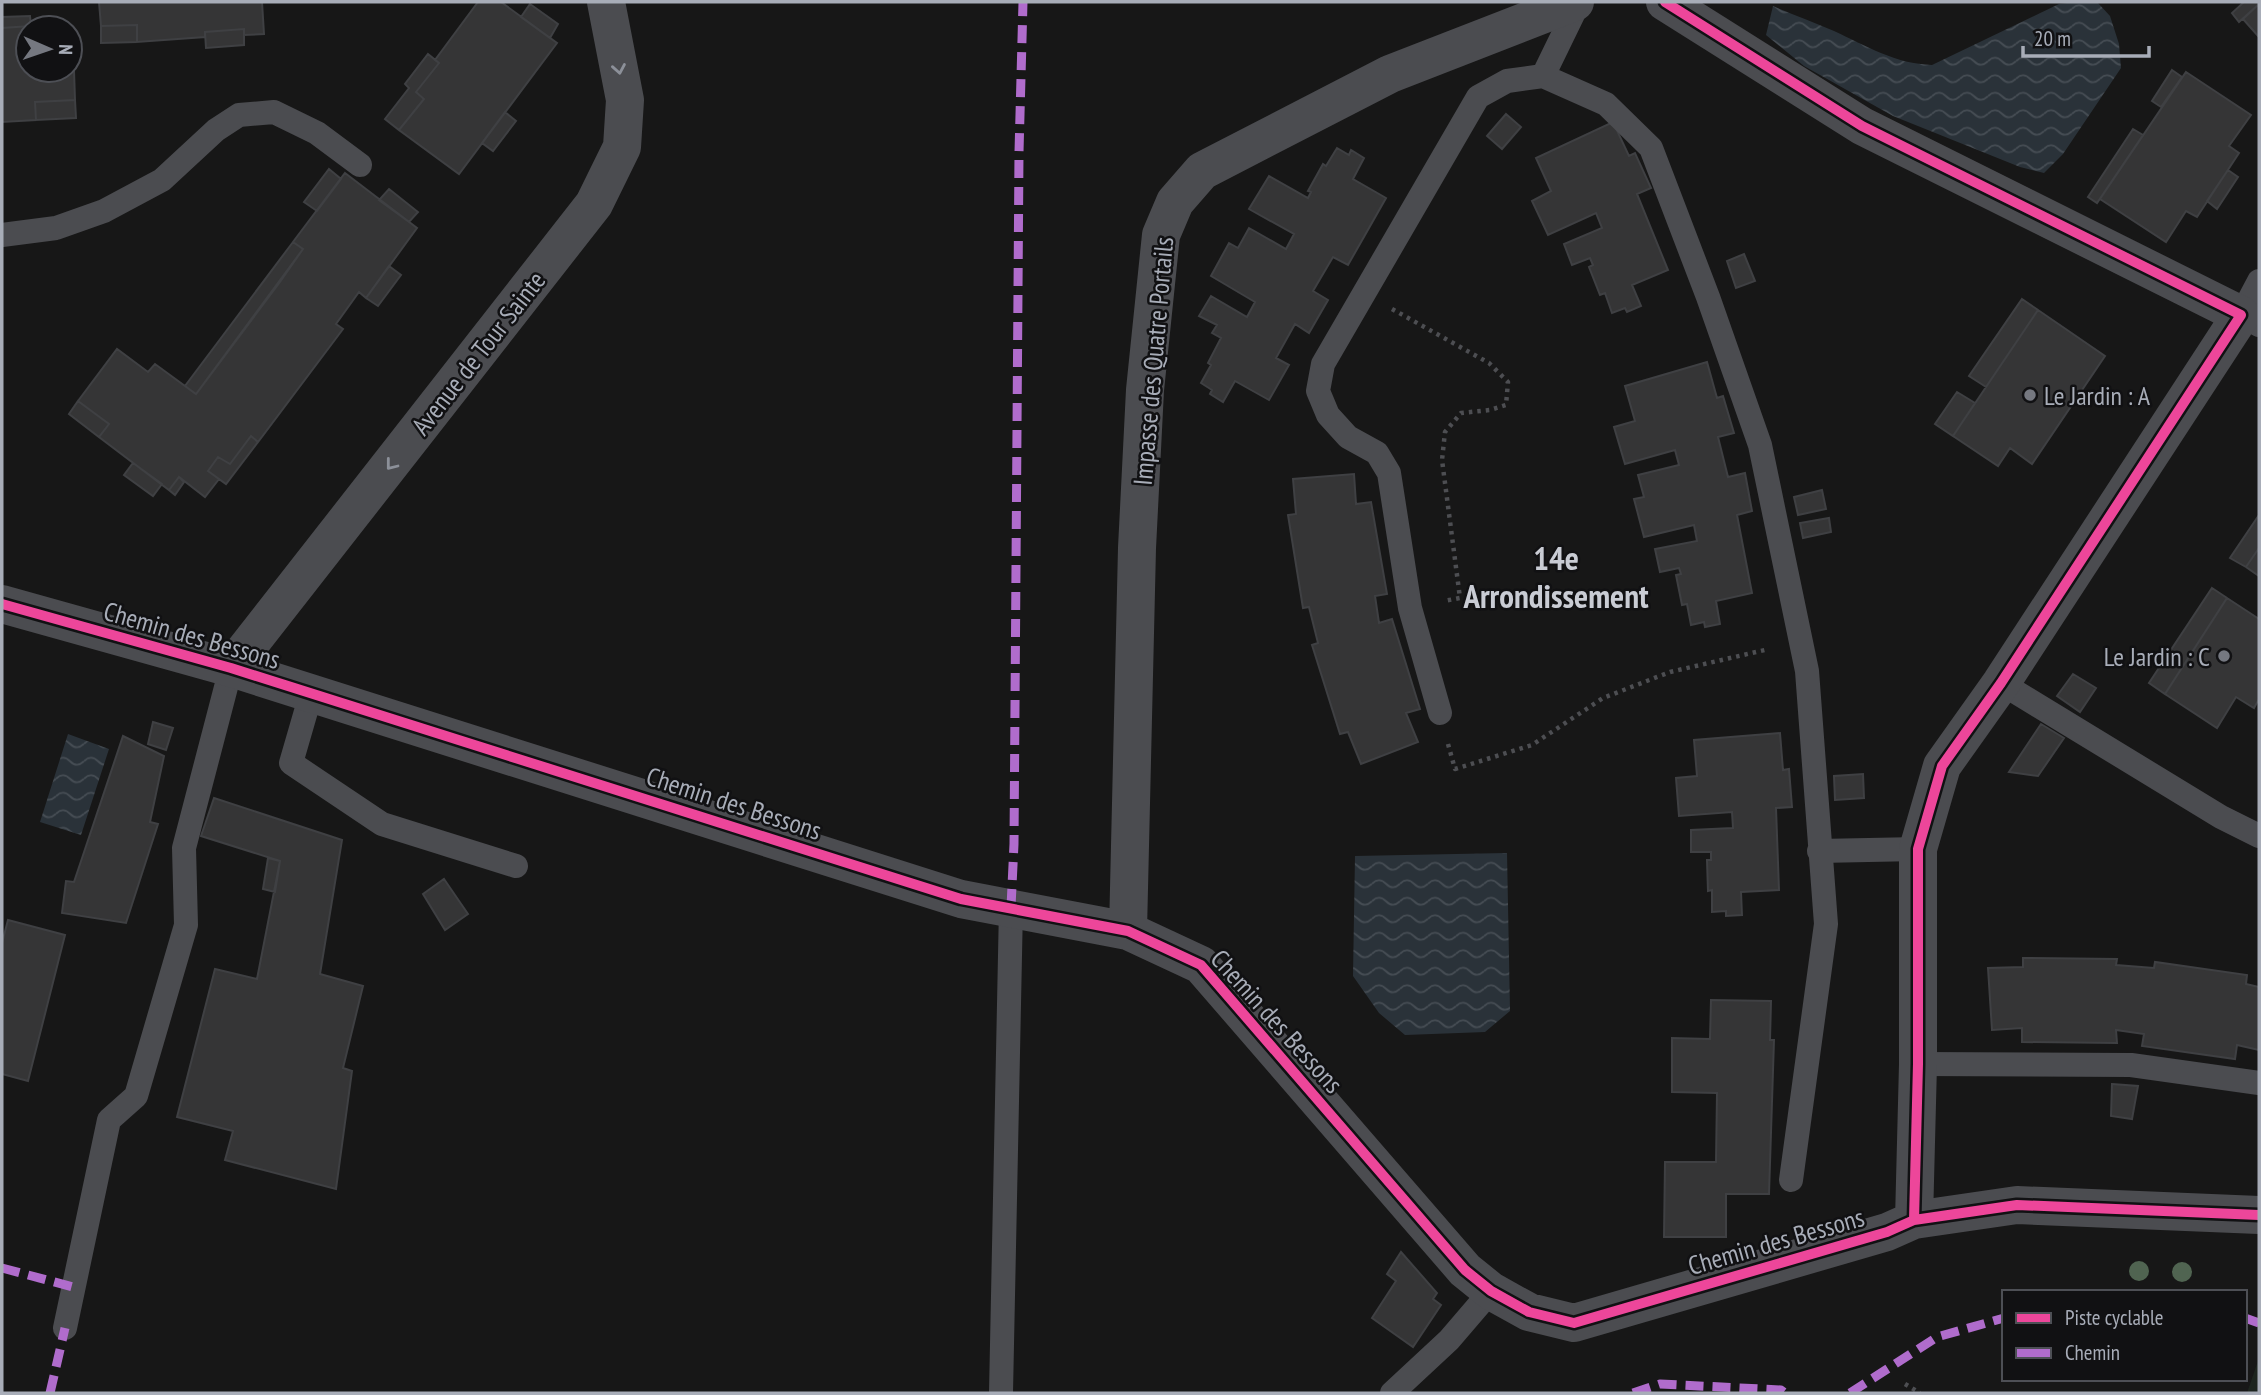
<svg xmlns="http://www.w3.org/2000/svg" width="2261" height="1395" viewBox="0 0 2261 1395" font-family="'PT Sans Narrow',sans-serif">
<style>
.pitch{fill:#1d241e}
.water{fill:url(#water-waves)}
.building{fill:#353536;stroke:#3f4043;stroke-width:2}
.lines{fill:none;stroke-linecap:round;stroke-linejoin:round}
.path{stroke:#4d4e52;stroke-width:4.5;stroke-dasharray:3.5 5;stroke-linecap:butt}
.service{stroke:#4b4c50;stroke-width:24}
.minor{stroke:#4b4c50;stroke-width:38}
.quiet{stroke:#b06ccc;stroke-width:9;stroke-dasharray:18 9;stroke-linecap:butt}
.cycleway-casing{stroke:#111113;stroke-width:15}
.cycleway{stroke:#ed469a;stroke-width:10}
.tree{fill:#506451}
.oneway{stroke:#8c9099}
.poi-dot{fill:#757880;stroke:#111113;stroke-width:2.5}
.labels{text-anchor:middle;dominant-baseline:central;stroke-width:5;stroke-linejoin:round;paint-order:stroke}
.street-label{font-size:26px;fill:#a8adb8;stroke:#111113}
.poi-label{font-size:26px;fill:#a8adb8;stroke:#111113;text-anchor:start}
.district-label{font-size:33px;font-weight:bold;fill:#c9ccd4;stroke:#111113}
</style>
<defs>
<pattern id="water-waves" width="16" height="10" patternUnits="userSpaceOnUse" patternTransform="scale(1.75)"><rect width="16" height="10" fill="#2a3239"/><path d="M0 5q4-4 8 0t8 0" fill="none" stroke="#464d54"/></pattern>
</defs>
<rect width="100%" height="100%" fill="#171717"/>
<!-- pitch -->
<path class="pitch" d="M 2259,1358 L 2259,1393 L 2247,1393 Z"/>
<!-- water -->
<path class="water" d="M 2075,2 L 2098,3 L 2110,16 L 2119,44 L 2121,68 L 2063,154 L 2044,173 L 2020,167 L 1893,116 L 1804,66 L 1766,35 L 1773,6 C 1793,15 1814,22 1834,31 C 1866,46 1896,64 1932,65 L 2059,4 Z
M 68,734 L 109,749 L 81,835 L 40,822 Z
M 1507,853 L 1510,1011 L 1485,1032 L 1405,1035 L 1379,1013 L 1353,976 L 1355,856 Z"/>
<!-- building -->
<path class="building" d="M 99,2 L 262,2 L 264,34 L 244,35 L 244,29 L 205,32 L 205,37 L 137,42 L 137,25 L 101,26 Z
M 478,2 L 501,2 L 557,43 L 459,174 L 399,130 L 424,99 L 416,92 L 439,63 L 435,60 Z
M 2244,2 L 2259,2 L 2259,4 L 2239,22 L 2232,13 Z
M 530,4 L 558,24 L 550,38 L 521,17 Z
M 2259,4 L 2259,37 L 2243,19 Z
M 30,16 L 31,26 L 2,28 L 2,17 Z
M 137,25 L 137,42 L 101,43 L 101,26 Z
M 31,26 L 28,28 L 28,70 L 70,70 L 70,41 L 73,41 L 75,100 L 35,102 L 36,120 L 2,122 L 2,28 Z
M 244,29 L 244,45 L 206,48 L 205,32 Z
M 428,54 L 439,63 L 416,92 L 424,99 L 399,130 L 385,119 L 409,88 L 405,84 Z
M 2172,70 L 2182,77 L 2161,107 L 2152,101 Z
M 2186,72 L 2251,115 L 2229,146 L 2239,153 L 2197,217 L 2186,211 L 2166,242 L 2100,199 Z
M 75,100 L 76,118 L 36,120 L 35,102 Z
M 505,112 L 516,121 L 493,151 L 482,143 Z
M 1506,114 L 1521,127 L 1502,149 L 1487,136 Z
M 1613,122 L 1629,156 L 1635,153 L 1651,188 L 1637,194 L 1668,270 L 1632,285 L 1641,306 L 1627,312 L 1625,308 L 1612,313 L 1605,293 L 1600,295 L 1589,267 L 1593,265 L 1590,258 L 1572,265 L 1564,244 L 1602,228 L 1596,213 L 1548,235 L 1532,201 L 1551,191 L 1536,158 Z
M 2133,129 L 2143,135 L 2097,203 L 2088,197 Z
M 1337,148 L 1349,155 L 1351,150 L 1364,158 L 1353,179 L 1386,198 L 1348,265 L 1333,257 L 1313,291 L 1328,300 L 1309,333 L 1295,324 L 1276,358 L 1289,365 L 1269,400 L 1235,381 L 1223,402 L 1210,394 L 1212,390 L 1201,383 L 1211,365 L 1208,363 L 1221,338 L 1212,333 L 1217,325 L 1199,316 L 1211,296 L 1247,317 L 1255,302 L 1211,276 L 1229,243 L 1238,248 L 1249,228 L 1286,249 L 1294,234 L 1249,209 L 1269,176 L 1308,198 L 1311,192 L 1308,191 L 1323,164 L 1326,166 Z
M 329,169 L 341,179 L 317,211 L 304,202 Z
M 2228,170 L 2238,177 L 2217,209 L 2207,201 Z
M 345,173 L 417,228 L 366,298 L 359,292 L 336,324 L 343,329 L 258,442 L 251,436 L 230,464 L 218,457 L 208,471 L 219,479 L 205,497 L 179,477 L 169,490 L 99,437 L 109,424 L 78,401 L 117,349 L 148,372 L 155,364 L 196,394 L 280,282 L 303,249 L 293,242 Z
M 389,189 L 418,212 L 409,222 L 379,200 Z
M 293,242 L 303,249 L 196,394 L 185,386 Z
M 1744,254 L 1755,281 L 1736,288 L 1727,261 Z
M 389,266 L 401,275 L 378,306 L 366,298 Z
M 2022,299 L 2038,310 L 1986,387 L 1969,376 Z
M 2038,310 L 2105,356 L 2032,464 L 2010,448 L 1998,466 L 1953,436 Z
M 1707,362 L 1717,398 L 1723,396 L 1734,433 L 1718,437 L 1728,477 L 1745,473 L 1752,511 L 1737,515 L 1752,593 L 1716,601 L 1720,624 L 1705,627 L 1704,622 L 1691,625 L 1687,604 L 1682,605 L 1676,575 L 1681,574 L 1679,568 L 1660,572 L 1655,549 L 1697,541 L 1694,525 L 1644,537 L 1634,499 L 1644,497 L 1638,475 L 1679,465 L 1675,450 L 1625,464 L 1614,427 L 1635,421 L 1625,386 Z
M 1957,392 L 1975,403 L 1953,436 L 1935,424 Z
M 78,401 L 109,424 L 99,437 L 69,414 Z
M 251,436 L 258,442 L 226,484 L 208,471 L 218,457 L 230,464 Z
M 133,463 L 162,484 L 153,496 L 124,475 Z
M 1354,474 L 1356,504 L 1371,502 L 1387,594 L 1375,596 L 1379,623 L 1392,619 L 1420,709 L 1406,713 L 1418,742 L 1361,764 L 1348,732 L 1340,734 L 1312,645 L 1318,643 L 1309,607 L 1303,608 L 1288,515 L 1296,514 L 1293,479 Z
M 179,477 L 184,482 L 175,495 L 169,490 Z
M 1822,490 L 1826,509 L 1798,515 L 1794,497 Z
M 2259,515 L 2259,548 L 2246,567 L 2230,558 Z
M 1829,518 L 1831,532 L 1803,538 L 1800,523 Z
M 2259,548 L 2259,576 L 2246,567 Z
M 2212,588 L 2227,598 L 2165,694 L 2149,683 Z
M 2227,598 L 2259,619 L 2259,699 L 2254,708 L 2236,697 L 2217,728 L 2165,694 Z
M 2073,674 L 2096,688 L 2080,712 L 2057,696 Z
M 153,722 L 173,728 L 166,750 L 148,744 Z
M 2041,724 L 2064,738 L 2038,776 L 2009,772 Z
M 1780,733 L 1783,770 L 1789,769 L 1792,807 L 1776,808 L 1779,890 L 1741,892 L 1742,915 L 1726,916 L 1726,911 L 1712,912 L 1712,890 L 1708,891 L 1707,860 L 1711,860 L 1711,852 L 1691,852 L 1691,830 L 1733,828 L 1732,812 L 1679,816 L 1676,778 L 1697,776 L 1694,740 Z
M 123,736 L 164,756 L 150,822 L 158,824 L 126,923 L 62,913 L 66,881 L 74,882 Z
M 1863,774 L 1864,798 L 1835,800 L 1834,776 Z
M 214,798 L 342,840 L 320,974 L 363,986 L 343,1068 L 352,1071 L 336,1189 L 225,1160 L 233,1131 L 177,1117 L 215,969 L 257,979 L 280,861 L 201,836 Z
M 268,858 L 280,861 L 275,892 L 263,889 Z
M 444,879 L 468,914 L 445,930 L 423,894 Z
M 8,920 L 65,935 L 28,1081 L 2,1074 L 2,943 Z
M 2023,958 L 2117,959 L 2116,965 L 2154,968 L 2155,962 L 2247,975 L 2246,984 L 2259,987 L 2259,1050 L 2237,1045 L 2235,1059 L 2142,1046 L 2144,1034 L 2116,1030 L 2117,1043 L 2022,1042 L 2022,1028 L 1992,1030 L 1988,968 L 2023,967 Z
M 1711,1000 L 1771,1001 L 1770,1040 L 1774,1040 L 1769,1194 L 1726,1194 L 1726,1237 L 1664,1237 L 1665,1162 L 1716,1162 L 1717,1093 L 1672,1092 L 1672,1038 L 1710,1039 Z
M 2112,1084 L 2138,1086 L 2132,1119 L 2111,1116 Z
M 1401,1252 L 1437,1293 L 1433,1299 L 1441,1305 L 1413,1347 L 1372,1318 L 1396,1281 L 1387,1274 Z"/>
<g class="lines">
<!-- path -->
<path class="path" d="M 1392,309 L 1489,363 L 1508,382 L 1506,405 L 1490,410 L 1461,413 L 1445,432 L 1442,460 L 1460,598 L 1444,601
M 1448,744 L 1455,769 L 1532,745 L 1603,698 L 1670,672 L 1769,649
M 1905,1384 L 1920,1393"/>
<!-- service -->
<path class="service" d="M 1579,2 L 1543,76 L 1606,104 L 1651,148 L 1708,297 L 1760,445 L 1807,671 L 1826,924 L 1791,1180
M 2,235 L 56,228 L 104,211 L 162,180 L 216,130 L 239,115 L 274,112 L 317,133 L 360,165
M 2259,281 L 2241,315 L 2259,325
M 2001,683 L 2221,817 L 2259,836
M 311,694 L 291,763 L 382,824 L 516,866
M 1440,713 L 1410,608 L 1389,473 L 1377,453 L 1348,437 L 1328,415 L 1318,391 L 1323,364 L 1478,97 L 1507,81 L 1543,76
M 1819,851 L 1918,849
M 1918,1064 L 2131,1065 L 2259,1083
M 65,1328 L 109,1120 L 136,1096 L 186,925 L 184,848 L 231,668
M 1001,1393 L 1011,907
M 1392,1393 L 1449,1340 L 1491,1291"/>
<!-- minor -->
<path class="minor" d="M 1665,2 L 1862,126 L 2241,315 L 2001,683 L 1942,766 L 1918,849 L 1918,1064 L 1914,1220
M 2,604 L 231,668 L 961,899 L 1128,931 L 1201,965 L 1465,1270 L 1491,1291 L 1529,1312 L 1574,1323 L 1887,1232 L 1914,1220 L 2017,1205 L 2259,1215
M 231,668 L 594,204 L 622,147 L 625,100 L 606,2
M 1128,931 L 1137,548 L 1145,390 L 1161,235 L 1175,202 L 1202,171 L 1390,74 L 1575,2"/>
<!-- quiet -->
<path class="quiet" d="M 1011,907 L 1014,844 L 1019,152 L 1023,2
M 2,1268 L 73,1287
M 2245,1318 L 2259,1323
M 50,1393 L 65,1328
M 1633,1393 L 1660,1384 L 1781,1390 L 1785,1393
M 1850,1393 L 1937,1337 L 2004,1318"/>
<!-- cycleway casing -->
<g class="cycleway-casing">
<path id="cycleway" d="M 1665,2 L 1862,126 L 2241,315 L 2001,683 L 1942,766 L 1918,849 L 1918,1064 L 1914,1220
M 2,604 L 231,668 L 961,899 L 1128,931 L 1201,965 L 1465,1270 L 1491,1291 L 1529,1312 L 1574,1323 L 1887,1232 L 1914,1220 L 2017,1205 L 2259,1215"/>
</g>
<!-- cycleway -->
<use href="#cycleway" class="cycleway"/>
</g>
<!-- trees -->
<g class="tree">
<circle cx="2139" cy="1271" r="10"/>
<circle cx="2182" cy="1272" r="10"/>
</g>
<!-- one-way arrows -->
<defs><path id="oneway-chevron" d="M-2-3.5L2.5 0L-2 3.5" fill="none" stroke-width="1.6" stroke-linecap="round" stroke-linejoin="round" transform="scale(1.75)"/></defs>
<g class="oneway">
<use href="#oneway-chevron" transform="translate(619 69) rotate(80)"/>
<use href="#oneway-chevron" transform="translate(391 465) rotate(128)"/>
</g>
<!-- markers -->
<g class="poi-dot">
<circle cx="2030" cy="395" r="7"/>
<circle cx="2224" cy="656" r="7"/>
</g>
<g class="labels">
<!-- street labels -->
<g class="street-label">
<text transform="translate(478 353) rotate(-52)">Avenue de Tour Sainte</text>
<text transform="translate(1153 361) rotate(-85)">Impasse des Quatre Portails</text>
<text transform="translate(192 635) rotate(16)">Chemin des Bessons</text>
<text transform="translate(734 803) rotate(18)">Chemin des Bessons</text>
<text transform="translate(1277 1021) rotate(48)">Chemin des Bessons</text>
<text transform="translate(1776 1241) rotate(-16)">Chemin des Bessons</text>
</g>
<!-- poi labels -->
<g class="poi-label">
<text x="2044" y="395">Le Jardin : A</text>
<text x="2210" y="656" text-anchor="end">Le Jardin : C</text>
</g>
<!-- district labels -->
<g class="district-label">
<text x="1556" y="557">14e<tspan x="1556" dy="38">Arrondissement</tspan></text>
</g>
</g>
<!-- border -->
<rect width="2261" height="1395" fill="none" stroke="#a8adb8" stroke-width="7"/>
<!-- legend -->
<rect x="2002" y="1290" width="245" height="91" fill="#111113" stroke="#4d4f55" stroke-width="2"/>
<rect x="2016" y="1313" width="35" height="10" fill="#ed469a" stroke="#4d4f55" stroke-width="2"/>
<text x="2065" y="1325" font-size="21" fill="#a8adb8">Piste cyclable</text>
<rect x="2016" y="1348" width="35" height="10" fill="#b06ccc" stroke="#4d4f55" stroke-width="2"/>
<text x="2065" y="1360" font-size="21" fill="#a8adb8">Chemin</text>
<!-- north arrow -->
<g transform="translate(49 49) rotate(92)"><circle r="33" fill="#111113" stroke="#4d4f55" stroke-width="2"/>
<path d="M0-5L12 26L0 18L-12 26Z" fill="#757880"/>
<text y="-10" font-size="19" font-weight="bold" text-anchor="middle" fill="#a8adb8">N</text>
</g>
<!-- scale -->
<path d="M2023 46v10h126v-10" fill="none" stroke="#a8adb8" stroke-width="3.5"/>
<text x="2034" y="46" font-size="21" fill="#a8adb8" stroke="#111113" stroke-width="5" paint-order="stroke">20 m</text>
</svg>
